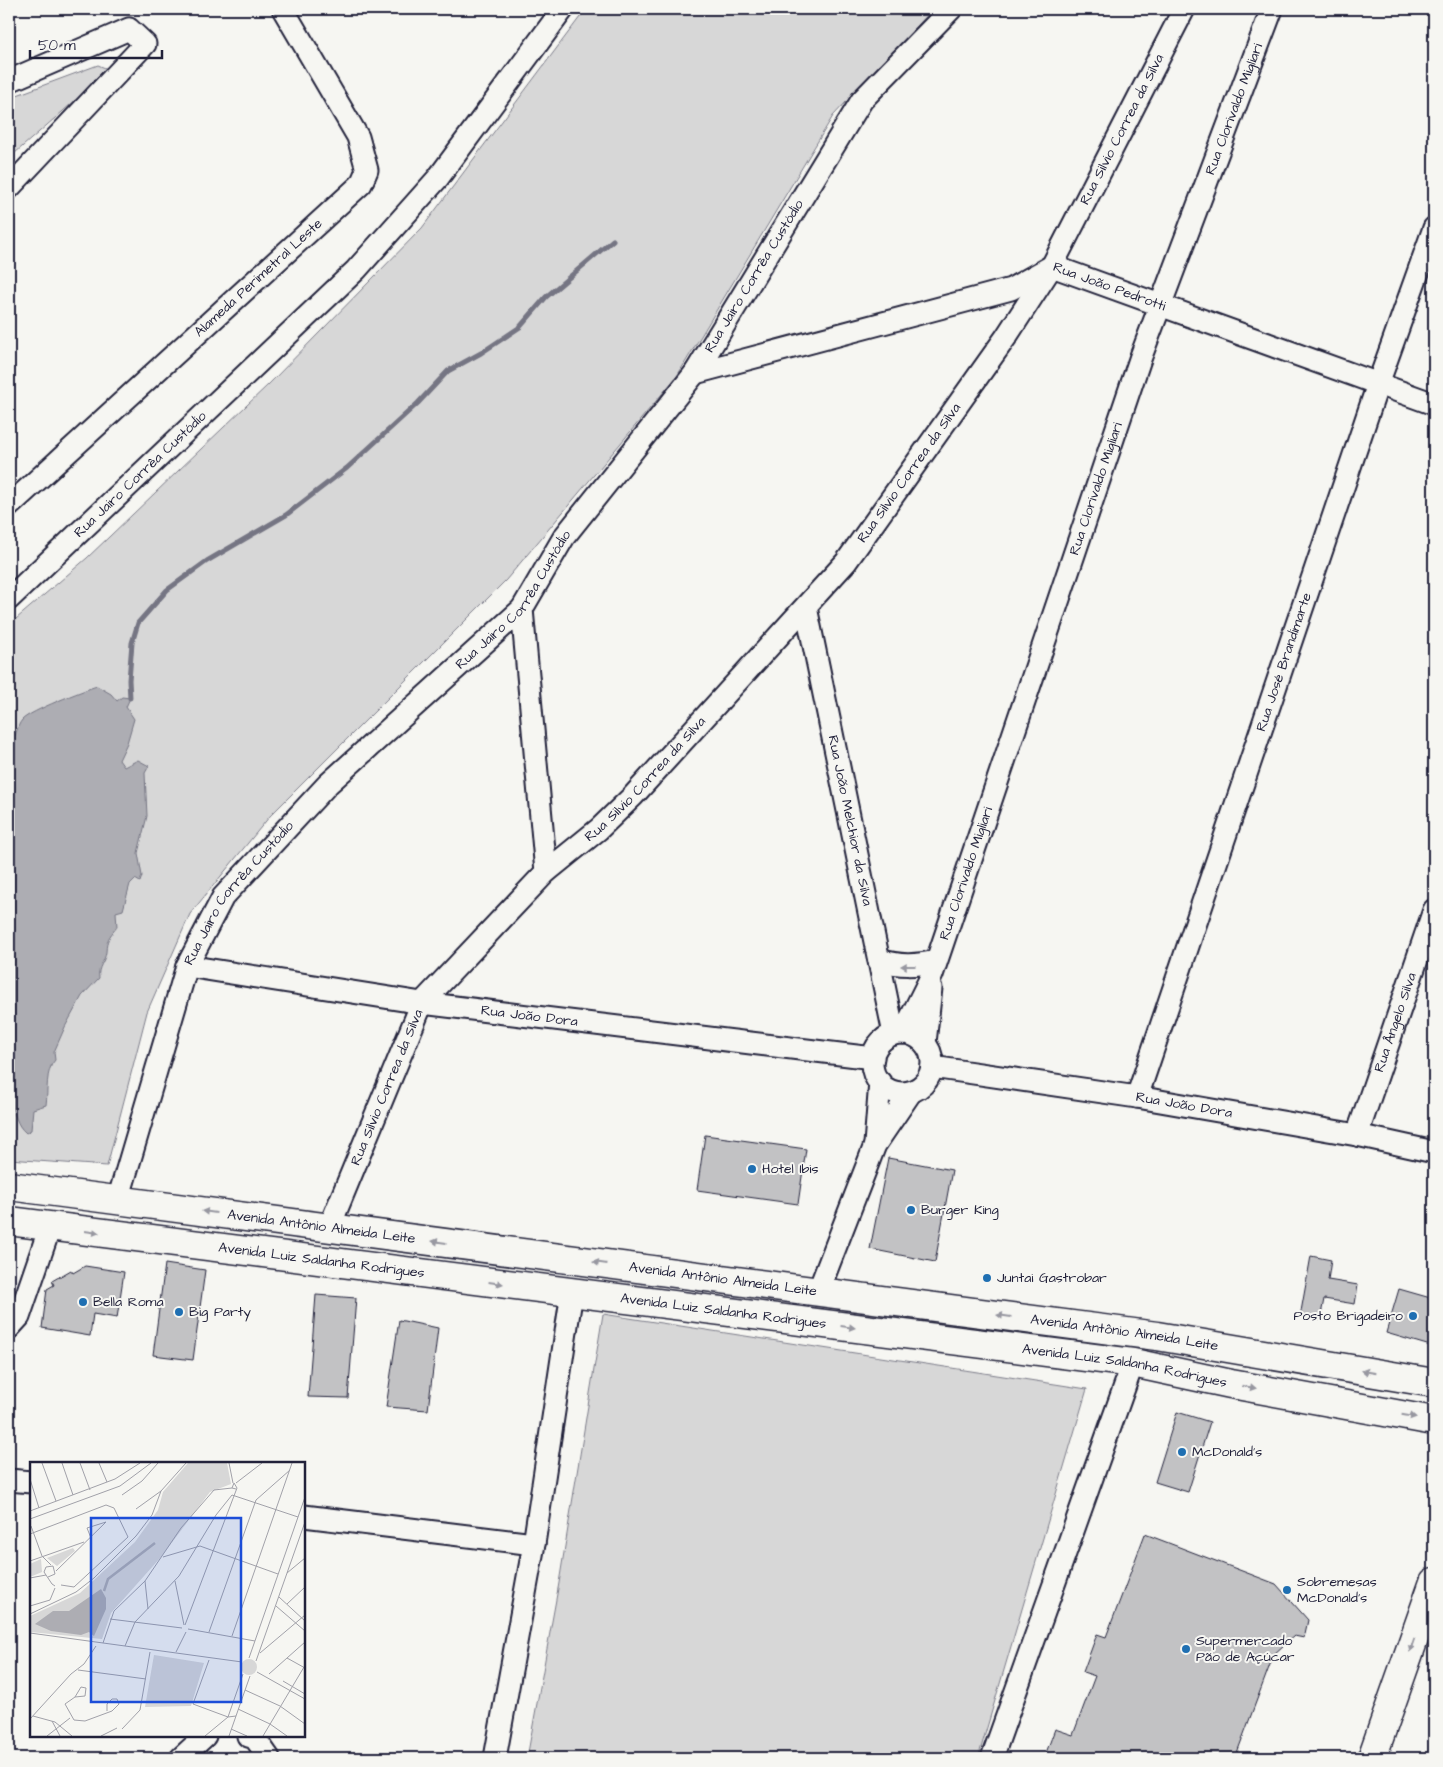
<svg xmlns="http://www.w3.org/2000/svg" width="1443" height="1767" viewBox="0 0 1443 1767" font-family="'Architects Daughter',sans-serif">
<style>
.green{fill:#d7d7d7;stroke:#7c7c89}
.water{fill:#adadb3;stroke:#757583}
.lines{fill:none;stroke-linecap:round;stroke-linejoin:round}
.stream{stroke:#757583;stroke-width:5}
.building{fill:#c2c2c4;stroke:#22223b}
.street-casing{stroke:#22223b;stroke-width:25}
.secondary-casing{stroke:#22223b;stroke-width:31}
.street{stroke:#f6f6f2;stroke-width:21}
.secondary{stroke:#f6f6f2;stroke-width:28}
.oneway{fill:#9797a0}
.poi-dot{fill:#1f6fb2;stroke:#f6f6f2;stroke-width:2}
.labels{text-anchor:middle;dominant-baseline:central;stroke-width:4;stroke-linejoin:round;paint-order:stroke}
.street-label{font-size:14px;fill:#22223b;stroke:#f6f6f2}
.poi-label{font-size:14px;fill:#22223b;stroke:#f6f6f2;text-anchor:start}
.inset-river{fill:none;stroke:#adadb3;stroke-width:2.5}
.inset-road{fill:none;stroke:#a1a1a9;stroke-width:1}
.view{fill:#1d4ed8;fill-opacity:0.15;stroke:#1d4ed8;stroke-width:2.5}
.inset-edge{fill:none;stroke:#22223b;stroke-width:2.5}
</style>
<rect width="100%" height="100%" fill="#f6f6f2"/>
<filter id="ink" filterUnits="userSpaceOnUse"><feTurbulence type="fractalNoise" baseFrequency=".02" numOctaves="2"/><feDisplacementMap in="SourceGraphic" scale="10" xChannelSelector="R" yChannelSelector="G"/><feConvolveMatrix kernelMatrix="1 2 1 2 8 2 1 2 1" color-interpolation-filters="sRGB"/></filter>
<g filter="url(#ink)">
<!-- green -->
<path class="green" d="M 586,9 L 933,9 L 833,116 L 677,376 L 506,580 L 270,816 L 190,914 L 147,1012 L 107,1166 L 9,1159 L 9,625 L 87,558 L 269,384 L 422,228 Z
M 98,65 L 110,70 L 15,153 L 9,146 L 9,98 Z
M 603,1314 L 1087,1389 L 978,1758 L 527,1758 L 559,1583 Z"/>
<!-- water -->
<path class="water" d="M 97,686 L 111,694 L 117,701 L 122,697 L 130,698 L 126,707 L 134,719 L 127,743 L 119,760 L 124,767 L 138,760 L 149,766 L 145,773 L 147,816 L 138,853 L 142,876 L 140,882 L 135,879 L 130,884 L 123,910 L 116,912 L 117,927 C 108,938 107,939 106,952 C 105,962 97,967 99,978 L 82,996 L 65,1027 L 54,1052 L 55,1060 C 45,1070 48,1092 46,1105 L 33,1109 L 31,1130 L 26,1133 C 15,1124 17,1114 9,1104 L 9,743 C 17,738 16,727 22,720 C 30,711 84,690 97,686 Z"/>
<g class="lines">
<!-- stream -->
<path class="stream" d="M 130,698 L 129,680 L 132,643 L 138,623 L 167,590 L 207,561 L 286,515 L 347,468 L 418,403 L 448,371 L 481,353 L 520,327 L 546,297 L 613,240"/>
</g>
<!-- building -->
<path class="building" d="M 705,1135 L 806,1149 L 798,1204 L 697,1190 Z
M 888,1158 L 952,1170 L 935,1262 L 870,1249 Z
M 1311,1256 L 1331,1260 L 1328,1280 L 1358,1285 L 1355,1304 L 1324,1299 L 1320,1320 L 1300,1317 Z
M 165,1264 L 205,1270 L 193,1360 L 153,1355 Z
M 85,1266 L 124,1272 L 117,1318 L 93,1314 L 90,1336 L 42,1328 L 47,1289 L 54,1285 L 52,1281 L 71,1270 L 73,1273 Z
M 1399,1289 L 1434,1299 L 1434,1347 L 1386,1333 Z
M 316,1295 L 356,1298 L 348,1398 L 308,1397 Z
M 399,1320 L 438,1328 L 428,1410 L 386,1407 Z
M 1177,1412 L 1210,1422 L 1188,1492 L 1155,1482 Z
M 1145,1534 L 1276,1584 L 1308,1620 L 1304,1638 L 1294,1636 L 1274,1654 L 1235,1758 L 1061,1758 L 1046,1753 L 1055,1729 L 1073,1735 L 1095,1676 L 1083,1672 L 1097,1634 L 1106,1637 Z"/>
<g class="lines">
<!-- street casing -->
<g class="street-casing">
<g id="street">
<path d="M 9,81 L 129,29 L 145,44 L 9,188"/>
<path id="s1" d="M 695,373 L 1011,289 L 1052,266 L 1434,404"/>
<path id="s2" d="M 9,506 L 361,184 L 367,170 L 358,137 L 283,9"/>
<path id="s3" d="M 9,599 L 356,270 L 438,178 L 563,9"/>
<path id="s4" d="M 806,607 L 894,1034"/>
<path d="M 522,609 L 546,872"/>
<path d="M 879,960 C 900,966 915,966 936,961"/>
<path id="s5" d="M 187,966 L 422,1003 L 873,1058"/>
<path id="s6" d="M 903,1033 L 932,975 L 1140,359 L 1272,9"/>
<circle cx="902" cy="1063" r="30"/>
<path d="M 925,1043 L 931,988"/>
<path id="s7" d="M 932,1067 L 1137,1097 L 1357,1135 L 1434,1152"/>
<path id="s8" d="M 1137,1097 L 1378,384 L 1434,228"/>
<path id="s9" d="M 1357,1135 L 1434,910"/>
<path d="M 875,1144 L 880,1082"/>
<path id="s10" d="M 118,1200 L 187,966 L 223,897 L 328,784 L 522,609 L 564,537 L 695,373 L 862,100 L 951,9"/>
<path id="s11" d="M 329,1228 L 422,1003 L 546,872 L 599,829 L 633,796 L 846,562 L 1006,337 L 1052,266 L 1184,9"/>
<path d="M 818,1292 L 875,1145 L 911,1092"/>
<path d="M 9,1328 L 19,1317 L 50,1227"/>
<path d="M 9,1480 L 31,1482"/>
<path d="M 304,1516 L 534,1544"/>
<path d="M 248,1736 L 255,1738 L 269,1758"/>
<path d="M 181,1758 L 205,1736"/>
<path d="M 495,1758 L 534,1544 L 572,1292"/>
<path d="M 992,1758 L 1133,1363"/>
</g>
</g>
<!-- secondary casing -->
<g class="secondary-casing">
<g id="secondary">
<path id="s12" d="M 9,1186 L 1157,1336 L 1434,1383"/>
<path id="s13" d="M 9,1221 L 1133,1363 L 1231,1384 L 1434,1421"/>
<path d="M 1372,1758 L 1434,1582"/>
</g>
</g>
<!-- street -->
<use href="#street" class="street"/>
<!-- secondary -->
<use href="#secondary" class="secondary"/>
</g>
<!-- one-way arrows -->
<defs><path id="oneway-solid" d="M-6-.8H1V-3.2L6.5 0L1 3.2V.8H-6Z" transform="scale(1.25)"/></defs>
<g class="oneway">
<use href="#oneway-solid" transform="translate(908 966) rotate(180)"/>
<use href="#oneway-solid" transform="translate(209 1212) rotate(-173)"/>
<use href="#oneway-solid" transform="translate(92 1232) rotate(7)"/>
<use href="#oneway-solid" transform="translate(439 1242) rotate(-173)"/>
<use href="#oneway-solid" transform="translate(600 1263) rotate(-173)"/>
<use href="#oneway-solid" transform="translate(496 1283) rotate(7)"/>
<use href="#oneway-solid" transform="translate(1004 1316) rotate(-173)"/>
<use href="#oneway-solid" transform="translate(848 1327) rotate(7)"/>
<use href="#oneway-solid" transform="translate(1369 1372) rotate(-170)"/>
<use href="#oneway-solid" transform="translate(1249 1387) rotate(10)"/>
<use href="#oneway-solid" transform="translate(1409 1416) rotate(10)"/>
<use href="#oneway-solid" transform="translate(1412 1645) rotate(109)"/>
</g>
</g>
<!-- markers -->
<g class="poi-dot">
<circle cx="752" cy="1169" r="5"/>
<circle cx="911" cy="1210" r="5"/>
<circle cx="987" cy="1278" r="5"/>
<circle cx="83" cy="1302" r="5"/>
<circle cx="179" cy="1312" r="5"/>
<circle cx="1413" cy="1316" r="5"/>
<circle cx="1182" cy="1452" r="5"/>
<circle cx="1287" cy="1590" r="5"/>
<circle cx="1186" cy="1649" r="5"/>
</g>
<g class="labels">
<!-- street labels -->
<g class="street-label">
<text stroke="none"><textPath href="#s6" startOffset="982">Rua Clorivaldo Migliari</textPath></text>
<text stroke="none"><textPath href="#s11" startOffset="1370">Rua Silvio Correa da Silva</textPath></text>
<text stroke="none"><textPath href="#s10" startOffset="1144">Rua Jairo Corrêa Custódio</textPath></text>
<text stroke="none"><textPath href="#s2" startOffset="338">Alameda Perimetral Leste</textPath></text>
<text stroke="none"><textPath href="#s1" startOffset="435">Rua João Pedrotti</textPath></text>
<text stroke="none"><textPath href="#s11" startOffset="965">Rua Silvio Correa da Silva</textPath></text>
<text stroke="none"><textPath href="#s3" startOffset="181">Rua Jairo Corrêa Custódio</textPath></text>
<text stroke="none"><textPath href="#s6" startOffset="578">Rua Clorivaldo Migliari</textPath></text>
<text stroke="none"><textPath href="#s10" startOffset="739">Rua Jairo Corrêa Custódio</textPath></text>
<text stroke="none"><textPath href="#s8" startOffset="459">Rua José Brandimarte</textPath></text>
<text stroke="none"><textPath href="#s11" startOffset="560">Rua Silvio Correa da Silva</textPath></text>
<text stroke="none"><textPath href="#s4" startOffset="218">Rua João Melchior da Silva</textPath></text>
<text stroke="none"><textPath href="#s6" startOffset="172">Rua Clorivaldo Migliari</textPath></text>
<text stroke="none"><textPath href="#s10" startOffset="334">Rua Jairo Corrêa Custódio</textPath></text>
<text stroke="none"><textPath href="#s5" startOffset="346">Rua João Dora</textPath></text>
<text stroke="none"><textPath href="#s9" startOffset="119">Rua Ângelo Silva</textPath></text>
<text stroke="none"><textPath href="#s11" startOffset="152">Rua Silvio Correa da Silva</textPath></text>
<text stroke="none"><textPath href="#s7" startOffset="255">Rua João Dora</textPath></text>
<text stroke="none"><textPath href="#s12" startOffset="315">Avenida Antônio Almeida Leite</textPath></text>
<text stroke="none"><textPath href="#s13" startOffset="315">Avenida Luiz Saldanha Rodrigues</textPath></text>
<text stroke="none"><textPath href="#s12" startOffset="720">Avenida Antônio Almeida Leite</textPath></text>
<text stroke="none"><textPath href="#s13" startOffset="720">Avenida Luiz Saldanha Rodrigues</textPath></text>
<text stroke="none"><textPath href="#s12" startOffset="1125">Avenida Antônio Almeida Leite</textPath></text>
<text stroke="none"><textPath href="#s13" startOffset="1125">Avenida Luiz Saldanha Rodrigues</textPath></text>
</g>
<!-- poi labels -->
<g class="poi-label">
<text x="762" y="1169">Hotel Ibis</text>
<text x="921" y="1210">Burger King</text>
<text x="997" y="1278">Juntai Gastrobar</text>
<text x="93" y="1302">Bella Roma</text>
<text x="189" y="1312">Big Party</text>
<text x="1403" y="1316" text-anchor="end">Posto Brigadeiro</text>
<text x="1192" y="1452">McDonald's</text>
<text x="1297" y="1582">Sobremesas<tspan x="1297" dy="16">McDonald's</tspan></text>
<text x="1196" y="1641">Supermercado<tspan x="1196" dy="16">Pão de Açúcar</tspan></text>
</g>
</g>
<!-- overview -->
<g transform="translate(30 1462)">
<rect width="275" height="275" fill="#f6f6f2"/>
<path d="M 158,1 L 197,1 L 201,22 L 180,30 L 131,95 L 81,151 L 72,177 L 0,170 L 0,154 L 50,131 L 105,80 L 128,48 L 133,30 ZM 43,86 L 45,89 L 27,104 L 17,96 ZM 11,97 L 12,110 L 0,115 L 0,102 ZM 124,193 L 174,201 L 161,244 L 115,245 ZM211 205a8 8 0 1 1 16 0a8 8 0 1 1-16 0Z" fill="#d7d7d7"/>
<path d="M 71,127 L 76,136 L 76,147 L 64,174 L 59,170 L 51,173 L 21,169 L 5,162 L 23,149 L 39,149 Z" fill="#adadb3"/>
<path class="inset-river" d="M 74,129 L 78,117 L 125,81"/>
<path class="inset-road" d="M 12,1 L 26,39M 32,1 L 43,33M 50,1 L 60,28M 69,1 L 77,20M 199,1 L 203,21M 0,17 L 9,46M 206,21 L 232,1M 92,33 L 112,19 L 128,1M 202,33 L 268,55M 106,47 L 131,29 L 156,1M 0,49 L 85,17 L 110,1M 0,57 L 90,24 L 121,1M 1,64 L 12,94 L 21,103M 0,72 L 76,43 L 84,46 L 98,75 L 44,125 L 31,123M 61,76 L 57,66 L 76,60M 133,95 L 170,84 L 248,112M 0,99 L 54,80M 26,109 L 76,60M 257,111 L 275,96M 18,115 L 25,112 L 23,104 L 16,105 L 14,110 L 22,122 L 25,124M 0,116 L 16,113M 115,119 L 118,147M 145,119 L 154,163M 249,135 L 275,159M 257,142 L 275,125M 0,144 L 20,138 L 25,126M 246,144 L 275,169M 0,152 L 46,130 L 64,116 L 106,74 L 122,53 L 131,29M 80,157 L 152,166M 155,163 L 207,26 L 204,21 L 202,26 L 206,27M 158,167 L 225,179M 179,170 L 226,38 L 260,8M 0,171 L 212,200M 202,174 L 262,1M 73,181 L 84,149 L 115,119 L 151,66 L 184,28 L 202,26M 95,184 L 105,160 L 149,114 L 186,53 L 202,33M 146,190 L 156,170M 230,191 L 275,153M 219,196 L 275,35M 257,196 L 275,206M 179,198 L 163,242 L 198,255 L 206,254M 226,199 L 275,60M 48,208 L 116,217M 227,210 L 275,237M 239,212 L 275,180M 253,219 L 275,232M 215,228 L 250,244 L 275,262M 45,235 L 55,234 L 56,226 L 51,225 L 45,235 L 35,242 L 44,258 L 55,259 L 82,249 L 89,242 L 87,237 L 82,237 L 77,242 L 77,249M 208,247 L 240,262 L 257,274M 3,254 L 25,260 L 42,274M 0,257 L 41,212 L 54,202 L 66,184M 22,259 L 30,274M 92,267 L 110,248 L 120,190M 201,267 L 217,274M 17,274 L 40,256M 71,274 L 87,266M 175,274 L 198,255 L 213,212M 199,274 L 220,214M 233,274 L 274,205"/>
<path class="view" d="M 61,56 L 211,56 L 211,240 L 61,240 Z"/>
<rect width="275" height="275" class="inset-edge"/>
</g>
<!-- margin -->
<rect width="1443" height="1767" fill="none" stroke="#f6f6f2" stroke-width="30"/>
<rect x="15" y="15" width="1413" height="1737" fill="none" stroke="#22223b" stroke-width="2" filter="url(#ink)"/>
<!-- scale -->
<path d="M30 50v8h132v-8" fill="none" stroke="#22223b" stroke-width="2.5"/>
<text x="38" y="50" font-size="15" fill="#22223b" stroke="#f6f6f2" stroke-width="4" paint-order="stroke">50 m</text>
</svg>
